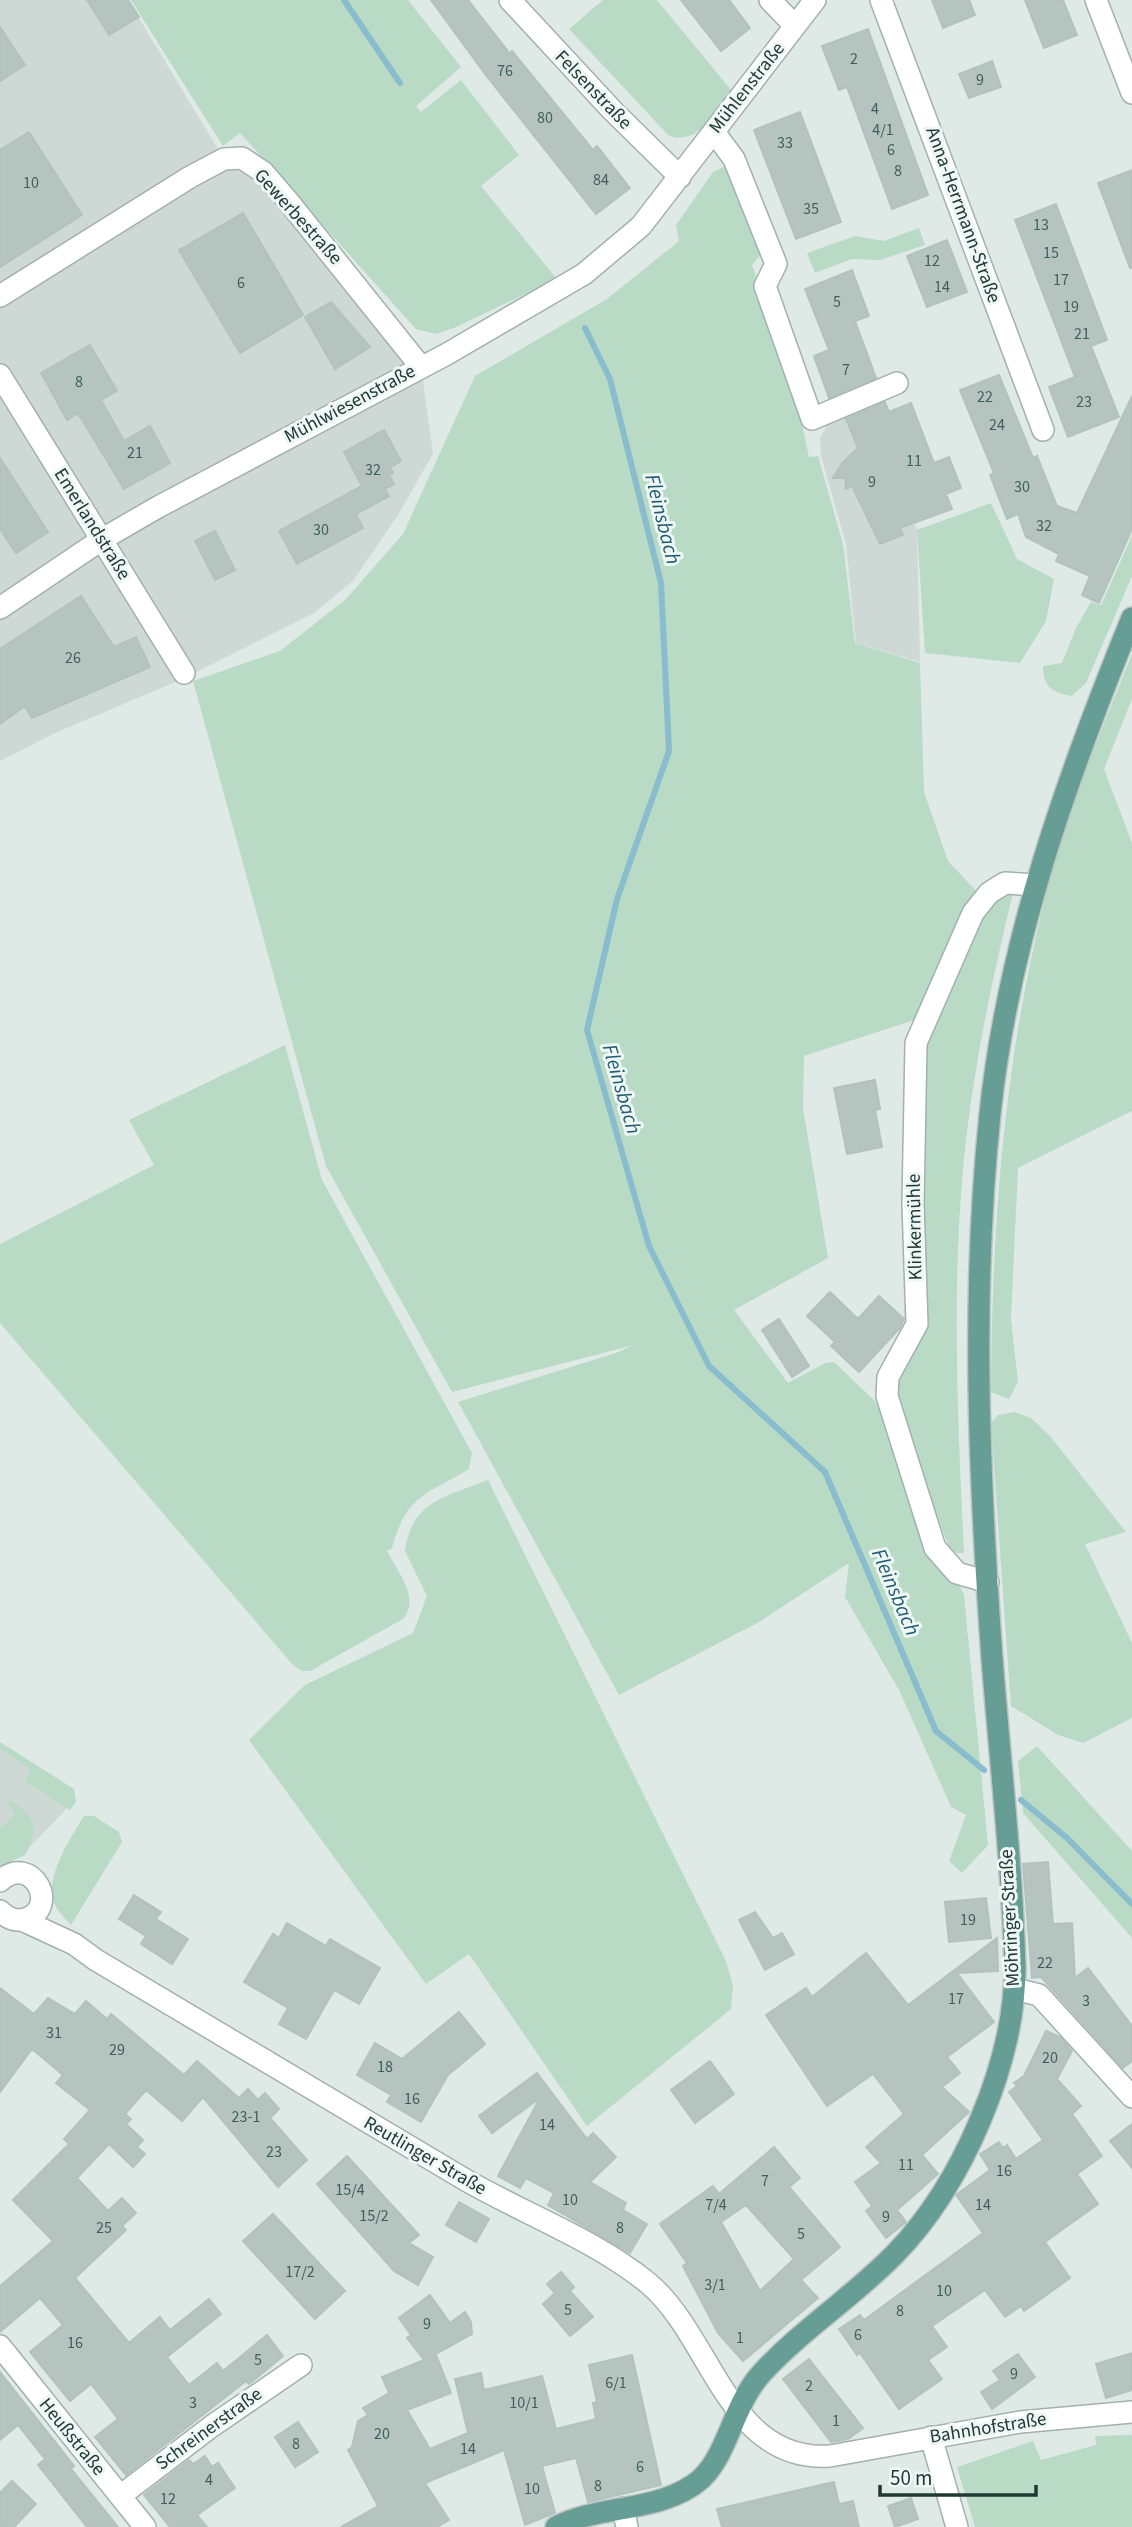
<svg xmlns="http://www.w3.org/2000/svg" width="1132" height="2527" viewBox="0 0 1132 2527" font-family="'Source Sans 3',sans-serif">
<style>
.built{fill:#ced9d5}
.green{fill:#b9dac5}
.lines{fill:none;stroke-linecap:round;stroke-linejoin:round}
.stream{stroke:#89bccd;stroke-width:6}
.building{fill:#b5c4bf;stroke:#b2c3bd;stroke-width:2;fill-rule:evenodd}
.minor-casing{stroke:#a2b1ad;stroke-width:24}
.major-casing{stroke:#bcc4c2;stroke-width:24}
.minor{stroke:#fff;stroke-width:21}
.major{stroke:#669d94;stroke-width:21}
.labels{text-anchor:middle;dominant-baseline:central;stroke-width:6;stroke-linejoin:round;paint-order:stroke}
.number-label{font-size:16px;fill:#465c58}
.street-label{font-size:19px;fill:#213935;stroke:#eff7f4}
.water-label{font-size:21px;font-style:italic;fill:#1f5c72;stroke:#eff7f4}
</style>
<rect width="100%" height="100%" fill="#dfeae6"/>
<!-- built -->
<path class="built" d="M 0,0 L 128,0 L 224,159 L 242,158 L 421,367 L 433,454 L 398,515 L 353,581 L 314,613 L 185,678 L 55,733 L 0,761 Z
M 868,406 L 917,530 L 920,662 L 856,643 L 846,544 L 821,456 L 820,438 L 828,424 L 841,414 Z
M 0,1746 L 76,1799 L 25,1852 L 0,1865 Z"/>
<!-- green -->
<path class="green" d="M 131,0 L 408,0 L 461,67 L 416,106 L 421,112 L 461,80 L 519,155 L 481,186 L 557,279 L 454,328 L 436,334 L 416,329 L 240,133 L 223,146 Z
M 603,0 L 657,0 L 731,90 C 713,113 701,145 669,136 L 569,29 Z
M 724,167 L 736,175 L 765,250 L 752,265 L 793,382 L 809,457 L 818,456 L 843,544 L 855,643 L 920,663 L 924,792 L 948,861 L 979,894 L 956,922 L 917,1019 L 804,1056 L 803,1108 L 828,1258 L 734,1310 L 788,1383 L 825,1363 L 834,1362 L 880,1406 L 959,1584 L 964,1595 L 988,1845 L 962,1873 L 949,1861 L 966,1815 L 951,1807 L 899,1690 L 845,1597 L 849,1563 L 759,1622 L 619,1695 L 458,1402 L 616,1353 L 634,1345 L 452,1392 L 326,1166 L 193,681 L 280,651 L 346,599 L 403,534 L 475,376 L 607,299 L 679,241 L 676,225 L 713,172 Z
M 919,228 L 925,245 L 880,260 L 852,259 L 815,273 L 807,253 L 855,236 L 884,241 Z
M 991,503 L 1017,559 L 1054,579 L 1046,621 L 1020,663 L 925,653 L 917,530 Z
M 1132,536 L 1132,576 L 1086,683 L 1072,696 C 1053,693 1043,687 1043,666 L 1062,663 L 1076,628 L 1091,602 L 1101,605 Z
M 1132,654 L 1132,699 L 1104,769 L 1132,843 L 1132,1111 L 1018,1168 L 1011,1319 L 1018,1382 L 1009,1399 L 991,1392 C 992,1222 1004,1063 1045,898 C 1066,814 1100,734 1132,654 Z
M 1013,893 C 990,987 970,1084 962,1181 C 952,1305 958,1429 964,1553 L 956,1553 L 948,1545 L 897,1405 L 897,1383 L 922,1332 L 924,1045 L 964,937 L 995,895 Z
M 285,1045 L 322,1180 L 472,1453 L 469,1469 C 426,1495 406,1495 392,1548 L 387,1551 C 397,1571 421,1598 403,1619 L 310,1671 L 302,1671 L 293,1665 L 0,1323 L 0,1244 L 154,1165 L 129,1120 Z
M 1015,1412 L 1031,1418 L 1050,1436 L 1126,1532 L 1085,1544 L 1132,1643 L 1132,1718 L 1083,1743 L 1058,1735 L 1011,1706 L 991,1423 L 998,1415 Z
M 488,1480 L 726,1961 L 733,1986 L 731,2009 L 587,2126 L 469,1954 L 426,1984 L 249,1740 L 305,1685 L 413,1633 L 427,1596 L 405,1551 C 412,1500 446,1497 488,1480 Z
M 0,1742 L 74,1789 L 76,1802 L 70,1810 L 25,1781 L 31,1769 L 0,1749 Z
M 1037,1746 L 1132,1851 L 1132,1938 L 1023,1813 L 1018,1761 Z
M 11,1801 C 35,1815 39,1830 25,1855 L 0,1866 L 0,1828 L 16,1814 L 7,1803 Z
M 84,1816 L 94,1816 L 119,1832 L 122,1842 L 71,1925 C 65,1918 58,1912 54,1903 C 44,1878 71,1837 84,1816 Z
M 1132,2435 L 1132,2527 L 975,2527 L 957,2467 L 1033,2441 L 1041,2460 L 1096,2445 L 1095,2436 Z"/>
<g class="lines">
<!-- stream -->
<path class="stream" d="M 344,0 L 400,83
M 585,328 L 610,379 L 661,583 L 669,751 L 617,899 L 587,1030 L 649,1246 L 709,1366 L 825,1472 L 936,1731 L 984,1770
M 1021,1800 L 1067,1838 L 1132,1904"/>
</g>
<!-- building -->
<path class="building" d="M 87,0 L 128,0 L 139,17 L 109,35 Z
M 431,0 L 468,0 L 510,54 L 512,51 L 593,150 L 597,146 L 630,188 L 596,214 L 485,74 Z
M 681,0 L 729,0 L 750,28 L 721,51 Z
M 932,0 L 969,0 L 975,15 L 943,28 Z
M 1025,0 L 1063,0 L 1077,35 L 1044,48 Z
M 0,27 L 25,65 L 0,81 Z
M 868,29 L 928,195 L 892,209 L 847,87 L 839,90 L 822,46 Z
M 992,61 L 1001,87 L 969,98 L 959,74 Z
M 800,112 L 841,222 L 796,239 L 754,130 Z
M 29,132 L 82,215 L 0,267 L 0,150 Z
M 1132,170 L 1132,268 L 1130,268 L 1098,183 Z
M 1056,204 L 1107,340 L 1091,346 L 1119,417 L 1068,437 L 1049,387 L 1075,377 L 1015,220 Z
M 243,213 L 303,315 L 240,353 L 179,250 Z
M 947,240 L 967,292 L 927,307 L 907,256 Z
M 852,270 L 869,316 L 855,321 L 876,378 L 829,398 L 814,356 L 829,350 L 805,289 Z
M 331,302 L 370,347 L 335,369 L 305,317 Z
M 90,345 L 117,391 L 101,400 L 124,441 L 150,426 L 170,463 L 124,489 L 78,413 L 67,420 L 41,373 Z
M 999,375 L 1033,458 L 1037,456 L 1057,506 L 1077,513 L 1132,396 L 1132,529 L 1099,603 L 1082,595 L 1090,576 L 1056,561 L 1059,554 L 1026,537 L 1018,514 L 1007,519 L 990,475 L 994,473 L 960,390 Z
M 885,402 L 889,412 L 911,403 L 934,463 L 949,457 L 961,488 L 946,494 L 952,509 L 900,528 L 903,535 L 880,544 L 852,486 L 846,489 L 845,478 L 833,478 L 843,462 L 858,448 L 846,419 Z
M 384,430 L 401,461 L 390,467 L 393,473 L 389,475 L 394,484 L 385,489 L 389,496 L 356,514 L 363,528 L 297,564 L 279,531 L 362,486 L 344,452 Z
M 0,458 L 48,532 L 16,553 L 0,529 Z
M 215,531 L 235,570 L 215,580 L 195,541 Z
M 81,596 L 114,647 L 136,637 L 150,667 L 32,718 L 25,706 L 0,724 L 0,649 Z
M 875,1080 L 880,1109 L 875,1110 L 882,1147 L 847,1154 L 834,1088 Z
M 830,1292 L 858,1319 L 879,1296 L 904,1319 L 900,1328 L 859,1372 L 831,1346 L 835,1342 L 807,1316 Z
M 779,1319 L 809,1366 L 792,1377 L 762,1330 Z
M 1048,1862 L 1053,1924 L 1072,1923 L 1075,1978 L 1088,1968 L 1132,2026 L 1132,2061 L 1123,2068 L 1041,1977 L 1032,1978 L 1023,1864 Z
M 134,1895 L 161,1912 L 156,1919 L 188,1939 L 172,1964 L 141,1944 L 146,1936 L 119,1919 Z
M 986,1898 L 991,1938 L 949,1942 L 945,1902 Z
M 755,1912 L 773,1938 L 782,1933 L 794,1954 L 765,1970 L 739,1920 Z
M 287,1923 L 326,1946 L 330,1939 L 380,1968 L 359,2004 L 334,1990 L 306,2039 L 279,2024 L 288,2008 L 244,1982 L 273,1934 L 279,1938 Z
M 997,1938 L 998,1971 L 957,1973 L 994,2022 L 947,2057 L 960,2073 L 942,2087 L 969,2112 L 922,2155 L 938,2174 L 897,2210 L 906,2222 L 886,2238 L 866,2211 L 872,2206 L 855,2182 L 881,2163 L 866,2147 L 904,2114 L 873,2074 L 827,2106 L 766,2015 L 806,1988 L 812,1997 L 866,1953 L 908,2005 Z
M 0,1988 L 34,2014 L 48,1998 L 75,2014 L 86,2001 L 107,2019 L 111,2014 L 184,2075 L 197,2061 L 239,2098 L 248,2089 L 258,2100 L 265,2093 L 279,2109 L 270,2118 L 307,2160 L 278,2187 L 203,2097 L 182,2121 L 146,2090 L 125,2114 L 131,2119 L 126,2124 L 143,2140 L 137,2147 L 145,2154 L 133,2167 L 109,2144 L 77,2178 L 108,2211 L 122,2198 L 136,2213 L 122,2226 L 126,2230 L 75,2278 L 129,2343 L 160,2317 L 170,2330 L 209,2299 L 221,2314 L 167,2357 L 189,2385 L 217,2363 L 223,2371 L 267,2335 L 283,2356 L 249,2384 L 246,2381 L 126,2475 L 95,2437 L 118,2419 L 102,2398 L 91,2384 L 70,2401 L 30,2352 L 63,2325 L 40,2298 L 0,2332 L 0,2286 L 53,2241 L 13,2200 L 69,2144 L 64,2139 L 90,2110 L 56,2083 L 63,2075 L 32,2049 L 0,2092 Z
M 459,2012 L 485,2044 L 448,2075 L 421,2122 L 387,2102 L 391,2095 L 357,2075 L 375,2043 L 402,2059 Z
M 1046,2031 L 1060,2037 L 1072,2051 L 1057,2079 L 1081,2106 L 1072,2114 L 1102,2156 L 1077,2174 L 1098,2204 L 1045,2242 L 1070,2278 L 1024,2311 L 1021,2306 L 1005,2317 L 985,2290 L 932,2326 L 947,2347 L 928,2360 L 942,2379 L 899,2409 L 860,2353 L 857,2355 L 839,2329 L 860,2315 L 864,2320 L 983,2233 L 956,2195 L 990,2170 L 980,2154 L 999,2142 L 1003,2148 L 1007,2145 L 1016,2159 L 1043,2140 L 1009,2092 L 1017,2086 L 1014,2083 L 1024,2076 Z
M 710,2061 L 734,2094 L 695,2123 L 671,2090 Z
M 537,2073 L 587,2139 L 593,2133 L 616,2157 L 590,2182 L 626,2203 L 623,2210 L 647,2224 L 630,2253 L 548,2205 L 554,2193 L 526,2178 L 520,2188 L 498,2176 L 540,2098 L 492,2133 L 479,2116 Z
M 1132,2124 L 1132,2168 L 1110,2141 Z
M 774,2147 L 800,2178 L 789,2187 L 840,2247 L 801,2280 L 818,2298 L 743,2361 L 718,2333 L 683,2266 L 687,2263 L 660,2224 L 713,2186 L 719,2194 ZM 746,2205 L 794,2259 L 760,2291 L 721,2222 Z
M 347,2156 L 419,2235 L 409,2243 L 433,2257 L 418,2285 L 394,2271 L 317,2184 Z
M 459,2202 L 489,2219 L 476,2242 L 446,2225 Z
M 273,2214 L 345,2291 L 315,2319 L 243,2241 Z
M 561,2272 L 574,2287 L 570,2291 L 593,2317 L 570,2336 L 543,2304 L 555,2293 L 547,2284 Z
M 430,2295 L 450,2323 L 465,2312 L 471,2322 L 472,2334 L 429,2358 L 436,2355 L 451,2393 L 407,2410 L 430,2449 L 468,2433 L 455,2379 L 481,2373 L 484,2390 L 542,2376 L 556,2429 L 596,2419 L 593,2403 L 597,2402 L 589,2365 L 632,2355 L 661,2485 L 588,2502 L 576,2458 L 542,2466 L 555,2513 L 525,2525 L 504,2450 L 425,2483 L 449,2520 L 437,2527 L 341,2527 L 378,2506 L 348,2450 L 352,2447 L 358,2421 L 368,2415 L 363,2408 L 389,2393 L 382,2377 L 424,2360 L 407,2338 L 411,2335 L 399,2318 Z
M 1132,2353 L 1132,2390 L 1106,2398 L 1096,2364 Z
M 1018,2354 L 1035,2377 L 992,2409 L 981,2392 L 1000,2380 L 993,2371 Z
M 809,2359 L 863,2428 L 848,2439 L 831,2442 L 783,2379 Z
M 0,2372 L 74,2466 L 71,2469 L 118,2527 L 87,2527 L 38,2465 L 45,2459 L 18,2425 L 0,2440 Z
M 298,2422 L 318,2452 L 295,2467 L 275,2437 Z
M 205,2456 L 212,2467 L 218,2463 L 235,2488 L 197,2515 L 207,2527 L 170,2527 L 144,2495 L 189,2460 L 193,2464 Z
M 12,2481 L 36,2504 L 14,2527 L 0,2527 L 0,2493 Z
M 834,2482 L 839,2504 L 853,2501 L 859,2527 L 722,2527 L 717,2509 Z
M 911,2498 L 918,2519 L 895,2527 L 888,2506 Z"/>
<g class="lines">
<!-- minor casing -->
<g class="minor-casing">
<path id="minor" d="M 510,0 L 612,110 L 680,177
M 770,0 L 795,26
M 881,0 L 1043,430
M 1096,0 L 1132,93
M 714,132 L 734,159 L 776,264 L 765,286 L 812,419 L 897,383
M 0,296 L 190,177 L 224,159 L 242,158 L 263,172 L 288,201 L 421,367
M 0,375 L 184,673
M 0,608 L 101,540 L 158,507 L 447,354 L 584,274 L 641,226 L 815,0
M 988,1582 L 957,1573 L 935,1548 L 887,1396 L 888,1377 L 917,1324 L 913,1204 L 916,1043 L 973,913 L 989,893 L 1005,883 L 1036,885
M 0,1881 C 32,1852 61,1908 25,1919 C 15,1922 7,1918 0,1911
M 22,1920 L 74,1944 L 96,1960 C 219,2033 341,2107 464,2179 C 524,2214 594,2239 648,2283 C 712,2336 728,2463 830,2456 L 1020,2422 L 1132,2412
M 1015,1989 L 1039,1995 L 1132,2097
M 0,2346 L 145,2527
M 931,2437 L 957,2527
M 120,2496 L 212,2426 L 301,2365
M 623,2508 L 627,2527"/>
</g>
<!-- major casing -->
<g class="major-casing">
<path id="major" d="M 556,2527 C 600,2504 662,2513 701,2479 C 728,2454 733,2405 761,2374 C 801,2330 853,2297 895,2254 C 962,2185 1015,2063 1015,1967 C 1012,1864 1000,1761 992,1658 C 979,1477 971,1295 990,1114 C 1008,942 1067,777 1132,618"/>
</g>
<!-- minor -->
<use href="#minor" class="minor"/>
<!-- major -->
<use href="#major" class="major"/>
</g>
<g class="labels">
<!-- number labels -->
<g class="number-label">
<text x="854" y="59">2</text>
<text x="505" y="71">76</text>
<text x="980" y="80">9</text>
<text x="875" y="109">4</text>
<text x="545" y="118">80</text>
<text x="883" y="130">4/1</text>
<text x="785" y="143">33</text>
<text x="891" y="150">6</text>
<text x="898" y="171">8</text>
<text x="601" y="180">84</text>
<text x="31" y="183">10</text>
<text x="811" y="209">35</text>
<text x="1041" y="225">13</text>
<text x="1051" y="253">15</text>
<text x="932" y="261">12</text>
<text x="1061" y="280">17</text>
<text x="241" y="283">6</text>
<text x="942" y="287">14</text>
<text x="837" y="302">5</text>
<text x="1071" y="307">19</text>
<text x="1082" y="334">21</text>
<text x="846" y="370">7</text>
<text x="79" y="382">8</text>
<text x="985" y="397">22</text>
<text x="1084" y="402">23</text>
<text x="997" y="425">24</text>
<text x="135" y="453">21</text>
<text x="914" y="461">11</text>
<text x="373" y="470">32</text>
<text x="872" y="482">9</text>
<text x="1022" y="487">30</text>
<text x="1044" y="526">32</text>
<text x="321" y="530">30</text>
<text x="73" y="658">26</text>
<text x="968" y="1920">19</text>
<text x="1045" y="1963">22</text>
<text x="956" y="1999">17</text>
<text x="1086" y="2001">3</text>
<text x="54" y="2033">31</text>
<text x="117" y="2050">29</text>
<text x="1050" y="2058">20</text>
<text x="385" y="2067">18</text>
<text x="412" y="2099">16</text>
<text x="246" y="2117">23-1</text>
<text x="547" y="2125">14</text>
<text x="274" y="2152">23</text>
<text x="906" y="2165">11</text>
<text x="1004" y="2171">16</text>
<text x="765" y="2181">7</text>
<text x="350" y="2190">15/4</text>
<text x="570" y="2200">10</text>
<text x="716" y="2205">7/4</text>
<text x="983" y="2205">14</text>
<text x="374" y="2216">15/2</text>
<text x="886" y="2217">9</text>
<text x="104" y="2228">25</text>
<text x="620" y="2228">8</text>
<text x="801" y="2234">5</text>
<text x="300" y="2272">17/2</text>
<text x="715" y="2285">3/1</text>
<text x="944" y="2291">10</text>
<text x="568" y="2310">5</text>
<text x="900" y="2311">8</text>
<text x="427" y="2324">9</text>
<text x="858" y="2335">6</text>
<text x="740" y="2338">1</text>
<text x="75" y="2343">16</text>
<text x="258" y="2360">5</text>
<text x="1014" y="2374">9</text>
<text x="616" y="2383">6/1</text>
<text x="809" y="2386">2</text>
<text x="193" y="2403">3</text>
<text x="524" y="2403">10/1</text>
<text x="836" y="2421">1</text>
<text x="382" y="2434">20</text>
<text x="296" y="2444">8</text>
<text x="468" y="2449">14</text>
<text x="640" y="2467">6</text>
<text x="209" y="2480">4</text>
<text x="598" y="2486">8</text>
<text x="532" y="2489">10</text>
<text x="168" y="2499">12</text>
</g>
<!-- street labels -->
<g class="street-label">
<text transform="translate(747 88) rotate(-52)">Mühlenstraße</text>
<text transform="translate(593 90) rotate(46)">Felsenstraße</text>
<text transform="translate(963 215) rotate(70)">Anna-Herrmann-Straße</text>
<text transform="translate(298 217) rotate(48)">Gewerbestraße</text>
<text transform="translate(350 404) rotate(-28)">Mühlwiesenstraße</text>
<text transform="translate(92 524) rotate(58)">Emerlandstraße</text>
<text transform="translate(915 1227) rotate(-91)">Klinkermühle</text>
<text transform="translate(1010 1918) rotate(-93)">Möhringer Straße</text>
<text transform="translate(425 2156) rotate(30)">Reutlinger Straße</text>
<text transform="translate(988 2428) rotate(-9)">Bahnhofstraße</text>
<text transform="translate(209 2429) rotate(-36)">Schreinerstraße</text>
<text transform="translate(72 2437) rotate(51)">Heußstraße</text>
</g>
<!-- water labels -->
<g class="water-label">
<text transform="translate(663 519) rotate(76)">Fleinsbach</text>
<text transform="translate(622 1089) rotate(74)">Fleinsbach</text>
<text transform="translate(896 1592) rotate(67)">Fleinsbach</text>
</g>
</g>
<!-- scale -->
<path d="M880 2485v10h156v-10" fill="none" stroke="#213935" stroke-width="3.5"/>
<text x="890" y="2485" font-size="21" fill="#213935" stroke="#eff7f4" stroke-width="5" paint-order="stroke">50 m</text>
</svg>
